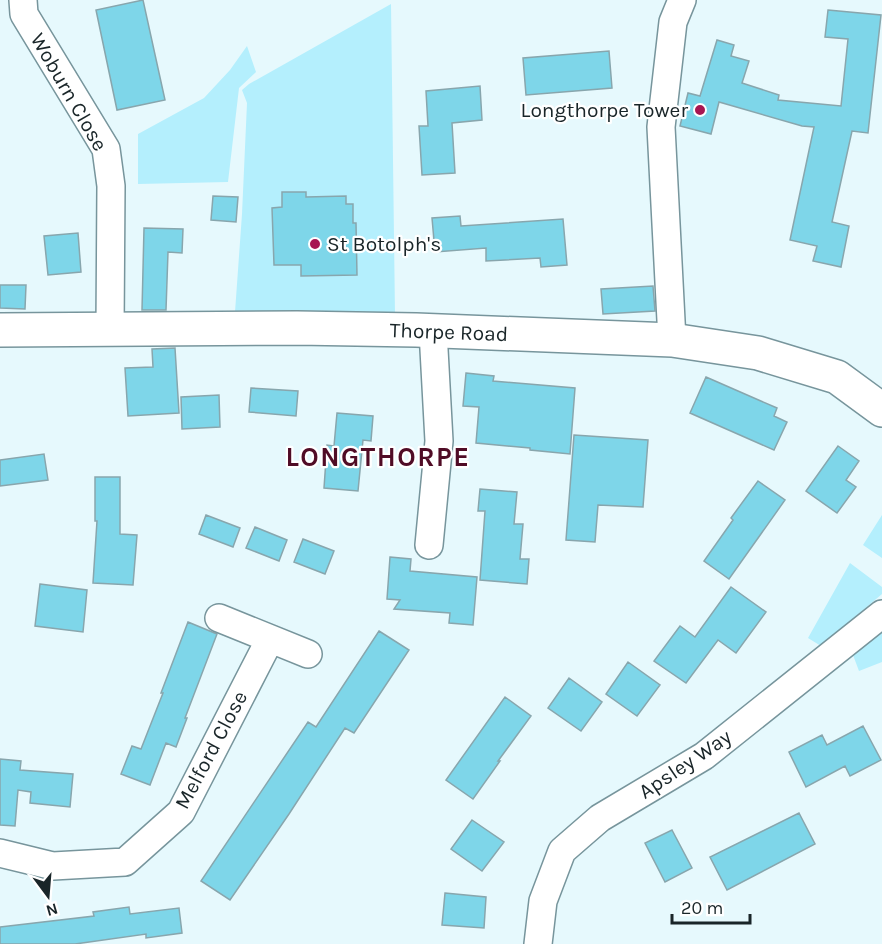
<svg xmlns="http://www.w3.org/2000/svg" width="882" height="944" viewBox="0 0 882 944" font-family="Karla,sans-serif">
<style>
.green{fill:#b4effd}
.building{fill:#7ed6e9;stroke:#88a6ad;stroke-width:1.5}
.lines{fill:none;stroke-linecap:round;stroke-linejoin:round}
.street-casing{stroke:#77959c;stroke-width:30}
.secondary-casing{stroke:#77959c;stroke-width:36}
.street{stroke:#fff;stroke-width:27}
.secondary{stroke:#fff;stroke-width:33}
.poi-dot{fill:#a71652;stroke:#fff;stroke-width:2}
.labels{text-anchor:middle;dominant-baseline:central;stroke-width:4.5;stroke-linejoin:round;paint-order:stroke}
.street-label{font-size:21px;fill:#192528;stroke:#fff}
.poi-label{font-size:21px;fill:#192528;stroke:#fff;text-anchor:end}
.district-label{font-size:27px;font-weight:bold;letter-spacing:1.5px;fill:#500c26;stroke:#fff}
</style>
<rect width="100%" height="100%" fill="#e6f9fd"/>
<!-- green -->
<path class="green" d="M 391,4 L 395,315 L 235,312 L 242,214 L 247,103 L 242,90 L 249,84 Z
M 247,46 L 256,72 L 239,88 L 228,182 L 138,184 L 138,134 L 204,98 L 230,70 Z
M 882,515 L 882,558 L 863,545 Z
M 850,563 L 882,587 L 882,594 L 821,646 L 808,638 Z
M 882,630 L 882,662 L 859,671 L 853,655 Z"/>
<!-- building -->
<path class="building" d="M 143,0 L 165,100 L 117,110 L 96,10 Z
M 828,10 L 881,15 L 868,133 L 852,131 L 832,222 L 849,226 L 841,267 L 813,261 L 817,246 L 790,240 L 814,127 L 802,126 L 719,102 L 711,134 L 680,126 L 688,93 L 700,96 L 717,40 L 734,45 L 731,56 L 749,61 L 742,83 L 779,95 L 778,100 L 841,106 L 848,39 L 825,37 Z
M 609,51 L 612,88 L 526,95 L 523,58 Z
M 480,86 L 482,120 L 452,123 L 455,173 L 422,175 L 419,126 L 428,126 L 426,91 Z
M 282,192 L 306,192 L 306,197 L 346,196 L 346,204 L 353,204 L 353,223 L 356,223 L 357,275 L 301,276 L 301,265 L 274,265 L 272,208 L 282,207 Z
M 213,196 L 238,197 L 236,222 L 211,220 Z
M 460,216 L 461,226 L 563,219 L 567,265 L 541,267 L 540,258 L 486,261 L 486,248 L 435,252 L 432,218 Z
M 144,228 L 183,229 L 182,253 L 168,252 L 166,310 L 142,310 Z
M 78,233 L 81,272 L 48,275 L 44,236 Z
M 0,285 L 26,285 L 25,309 L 0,308 Z
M 653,286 L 655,311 L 603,314 L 601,289 Z
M 175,348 L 179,413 L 128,416 L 125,368 L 153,367 L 152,349 Z
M 466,373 L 494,376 L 493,381 L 575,388 L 570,454 L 530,450 L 530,448 L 476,443 L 479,407 L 463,406 Z
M 706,377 L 777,408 L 774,416 L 787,422 L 774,450 L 690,413 Z
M 251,388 L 298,391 L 296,416 L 249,412 Z
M 219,395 L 220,427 L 182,429 L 181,397 Z
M 337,413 L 373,416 L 371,441 L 363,440 L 358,491 L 324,488 L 327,445 L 334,446 Z
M 574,435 L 648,440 L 643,507 L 598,505 L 595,542 L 566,540 Z
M 838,446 L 859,461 L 846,480 L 856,487 L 837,513 L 806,491 Z
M 44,454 L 48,480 L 0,486 L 0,460 Z
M 95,477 L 120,477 L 120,534 L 137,535 L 133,585 L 93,583 L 97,521 L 95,521 Z
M 758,481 L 785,500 L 729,579 L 704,561 L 733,520 L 731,518 Z
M 480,489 L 517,492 L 514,524 L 523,524 L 520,559 L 529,559 L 527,584 L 480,580 L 485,511 L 478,511 Z
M 206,515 L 240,528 L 233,547 L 199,534 Z
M 255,527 L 287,540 L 279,561 L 246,548 Z
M 303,539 L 334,551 L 325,574 L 294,562 Z
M 390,557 L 411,559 L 410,571 L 477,577 L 473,625 L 449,623 L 450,613 L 394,609 L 400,600 L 387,599 Z
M 40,584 L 87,590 L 83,632 L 35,626 Z
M 731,587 L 766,612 L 736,653 L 718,640 L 686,683 L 654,661 L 680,626 L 695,637 Z
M 188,622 L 217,634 L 185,718 L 187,718 L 176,747 L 166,743 L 150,785 L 121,774 L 132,746 L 141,749 L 163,693 L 161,693 Z
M 379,631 L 409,650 L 354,733 L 345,728 L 289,814 L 230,900 L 201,881 L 308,722 L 316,727 Z
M 628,662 L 660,685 L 637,716 L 606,694 Z
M 569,678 L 602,702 L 581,731 L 548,708 Z
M 505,697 L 531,716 L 498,761 L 500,761 L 473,799 L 446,780 Z
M 863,726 L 881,760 L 850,776 L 845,766 L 806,787 L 789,752 L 822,735 L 827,745 Z
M 0,759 L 21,761 L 20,770 L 73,774 L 70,807 L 30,803 L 31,792 L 18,790 L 15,826 L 0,825 Z
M 799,813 L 815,844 L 727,890 L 710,857 Z
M 472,820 L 504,842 L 482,871 L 451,849 Z
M 672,830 L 692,868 L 665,882 L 645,843 Z
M 445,893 L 486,897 L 484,928 L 442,925 Z
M 129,907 L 130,914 L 179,908 L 182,933 L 146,938 L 146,934 L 75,944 L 0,944 L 0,927 L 94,916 L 93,912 Z"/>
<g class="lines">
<!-- street casing -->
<g class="street-casing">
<path id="street" d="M 23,0 L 24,14 L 106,149 L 111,186 L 110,329
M 672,340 L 661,127 L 673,22 L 682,0
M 429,545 L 439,441 L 433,331
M 219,618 L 308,654
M 0,853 L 53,866 L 125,862 L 181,812 L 270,639
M 538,944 L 543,901 L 562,851 L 600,818 L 704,756 L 882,614"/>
</g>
<!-- secondary casing -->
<g class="secondary-casing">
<path id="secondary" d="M 0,330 L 297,328 L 416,330 L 672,340 L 758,353 L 837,377 L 882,410"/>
</g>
<!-- street -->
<use href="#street" class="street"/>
<!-- secondary -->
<use href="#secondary" class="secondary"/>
</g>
<!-- markers -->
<g class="poi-dot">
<circle cx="700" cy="110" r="6"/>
<circle cx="315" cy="244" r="6"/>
</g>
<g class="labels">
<!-- street labels -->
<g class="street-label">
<text transform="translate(69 92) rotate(60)">Woburn Close</text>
<text transform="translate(449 332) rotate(2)">Thorpe Road</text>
<text transform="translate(211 750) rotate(-62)">Melford Close</text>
<text transform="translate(685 764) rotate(-34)">Apsley Way</text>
</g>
<!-- poi labels -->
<g class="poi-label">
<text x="688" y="110">Longthorpe Tower</text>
<text x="327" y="244" text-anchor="start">St Botolph's</text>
</g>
<!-- district labels -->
<g class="district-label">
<text x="378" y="457">LONGTHORPE</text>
</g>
</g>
<!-- north arrow -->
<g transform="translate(48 896) rotate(164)" stroke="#ffffff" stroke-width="4.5" paint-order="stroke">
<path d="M0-4.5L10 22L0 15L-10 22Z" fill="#192528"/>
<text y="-9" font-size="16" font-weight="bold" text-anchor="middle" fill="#192528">N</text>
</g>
<!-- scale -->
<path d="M672 914v9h78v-9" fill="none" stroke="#192528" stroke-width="3"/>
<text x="681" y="914" font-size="18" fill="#192528" stroke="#ffffff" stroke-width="4.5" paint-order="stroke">20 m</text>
</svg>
